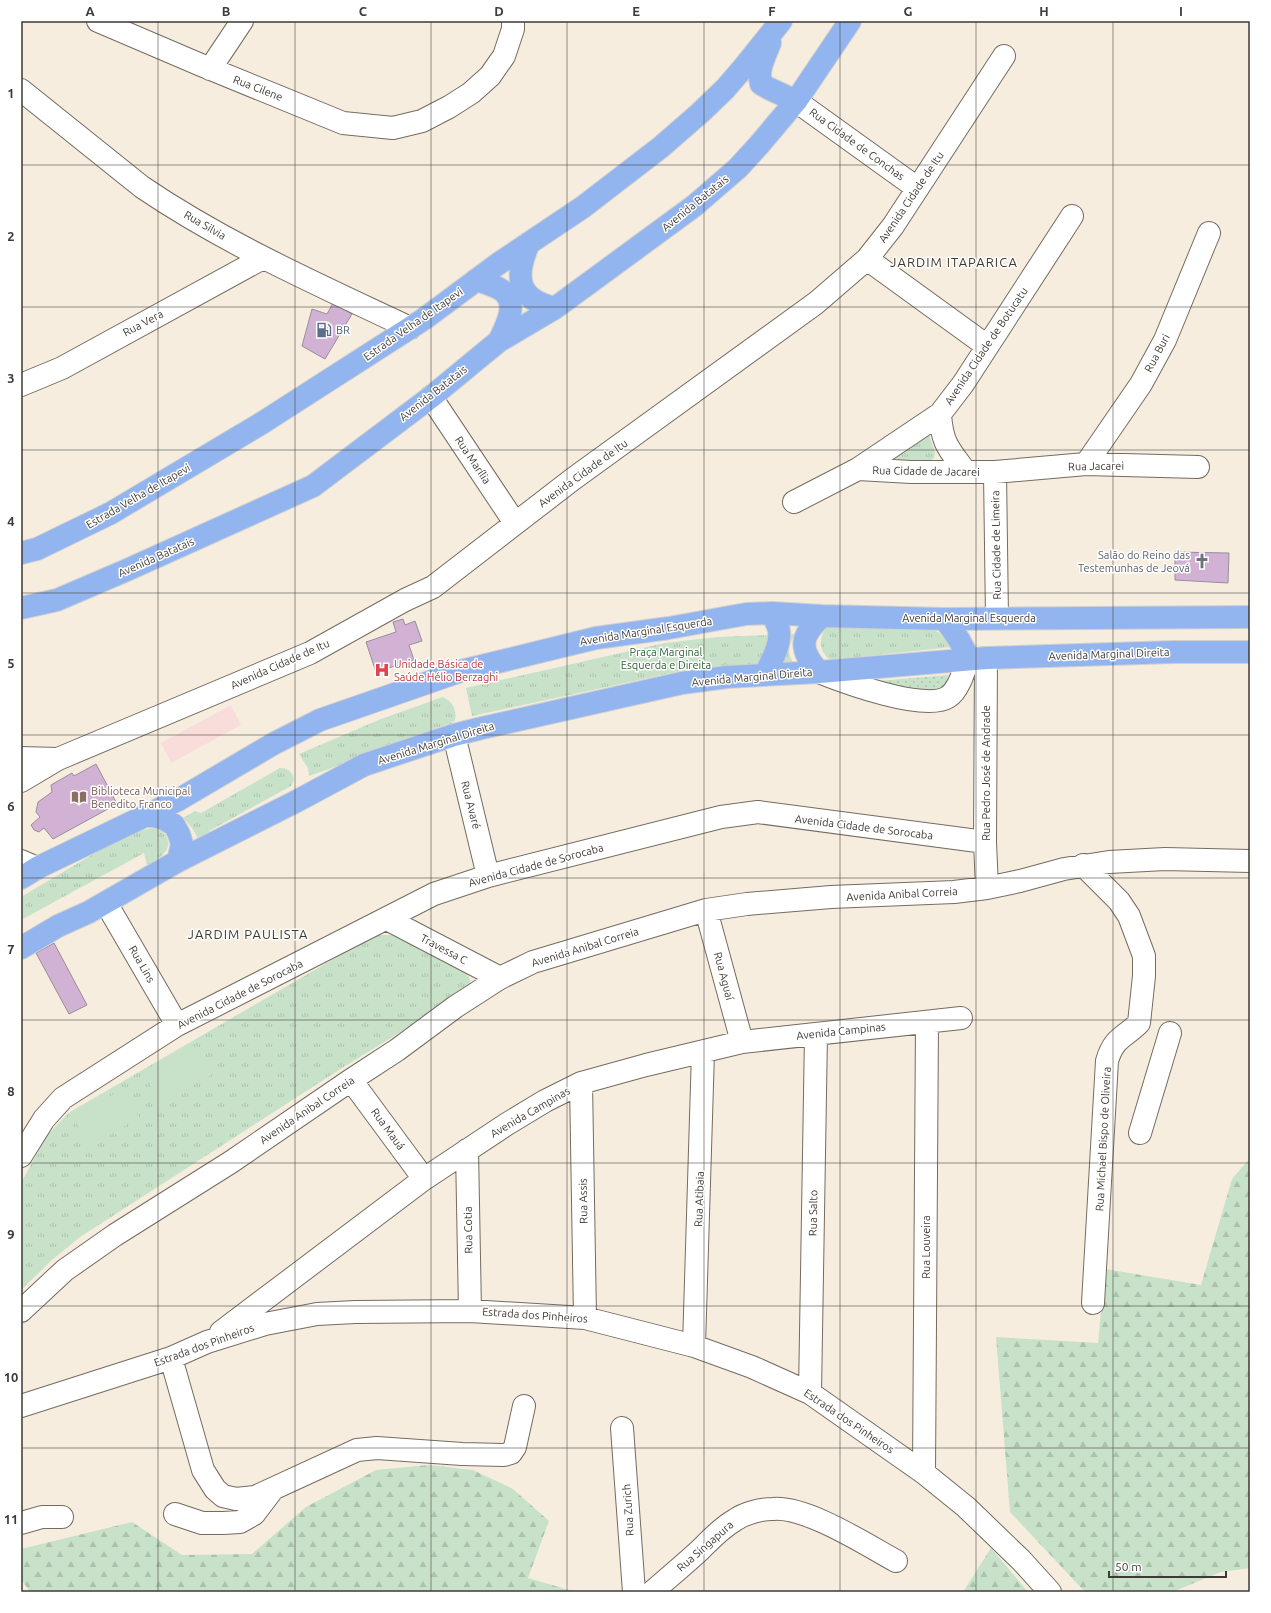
<svg xmlns="http://www.w3.org/2000/svg" width="1271" height="1613" viewBox="0 0 1271 1613" font-family="Ubuntu,sans-serif">
<style>
.medical{fill:#f8dddb}
.grass{fill:url(#grass-dots)}
.forest{fill:url(#forest-firs)}
.park{fill:url(#park-tufts)}
.pitch{fill:#c8e1c9}
.building{fill:#d1b1d4;stroke:#998e99}
.lines{fill:none;stroke-linecap:round;stroke-linejoin:round}
.minor-casing{stroke:#746c60;stroke-width:24}
.major-casing{stroke:#d1d0cf;stroke-width:24}
.minor{stroke:#fff;stroke-width:22}
.major{stroke:#92b5ef;stroke-width:22}
.grid{fill:none;stroke:#3e3a35;stroke-width:1;stroke-opacity:0.55}
.labels{text-anchor:middle;dominant-baseline:central;stroke-width:3;stroke-linejoin:round;paint-order:stroke}
.street-label{font-size:11px;fill:#3e3a35;stroke:#fff}
.service-label{font-size:11px;fill:#4e5e75;stroke:#fff;text-anchor:start}
.worship-label{font-size:11px;fill:#5b616d;stroke:#fff;text-anchor:end}
.park-label{font-size:11px;fill:#2f6336;stroke:#fff}
.health-label{font-size:11px;fill:#be3a42;stroke:#fff;text-anchor:start}
.education-label{font-size:11px;fill:#785e54;stroke:#fff;text-anchor:start}
.quarter-label{font-size:13px;letter-spacing:1px;fill:#413a2f;stroke:#fff}
.neatline{fill:none;stroke:#3e3a35;stroke-width:1.5}
.grid-label{font-size:13px;text-anchor:middle;font-weight:bold;fill:#3e3a35}
</style>
<defs>
<pattern id="grass-dots" width="8" height="8" patternUnits="userSpaceOnUse"><rect width="8" height="8" fill="#c8e1c9"/><path d="M2 2h.1M6 6h.1" fill="none" stroke="#adc2ad" stroke-width="1.8" stroke-linecap="round"/></pattern>
<pattern id="forest-firs" width="22" height="20" patternUnits="userSpaceOnUse"><rect width="22" height="20" fill="#c8e1c9"/><path d="M5 1l3.5 6h-7zM16 11l3.5 6h-7z" fill="#adc2ad"/></pattern>
<pattern id="park-tufts" width="24" height="20" patternUnits="userSpaceOnUse"><rect width="24" height="20" fill="#c8e1c9"/><path d="M3 7l-1-3M5 7V3M7 7l1-3M15 17l-1-3M17 17v-4M19 17l1-3" fill="none" stroke="#adc2ad"/></pattern>
</defs>
<rect width="100%" height="100%" fill="#f6eddf"/>
<!-- medical -->
<path class="medical" d="M 231,705 L 241,725 L 171,763 L 161,743 Z"/>
<!-- grass -->
<path class="grass" d="M 948,675 L 946,687 L 938,695 L 866,682 Z"/>
<!-- forest -->
<path class="forest" d="M 1250,1158 L 1250,1568 L 1221,1572 L 1177,1590 L 1176,1592 L 1085,1592 L 1010,1512 L 996,1337 L 1098,1343 L 1105,1269 L 1201,1285 L 1232,1179 Z
M 429,1465 L 473,1470 L 513,1489 L 549,1521 L 528,1578 L 576,1592 L 30,1592 L 21,1579 L 21,1549 L 132,1522 L 182,1555 L 252,1554 L 306,1507 L 376,1470 Z
M 991,1548 L 1028,1592 L 963,1592 Z"/>
<!-- park -->
<path class="park" d="M 926,433 L 929,435 L 935,452 L 934,458 L 929,462 L 895,465 L 890,458 Z
M 826,628 L 929,628 C 940,632 945,637 952,647 L 830,660 C 819,651 818,639 826,628 Z
M 795,634 C 788,646 786,655 796,666 L 726,666 L 676,672 L 472,716 L 466,688 L 665,643 L 717,637 Z
M 443,697 C 453,702 457,710 455,721 L 360,758 L 309,776 L 308,768 L 299,754 L 381,719 Z
M 280,768 C 288,768 293,772 294,780 L 291,786 L 209,831 L 208,838 L 199,843 C 196,832 191,826 183,818 L 195,811 L 201,813 Z
M 152,828 C 158,829 161,830 165,835 C 176,849 157,860 147,865 L 144,853 L 21,920 L 21,897 L 127,834 Z
M 380,935 L 392,935 L 464,971 C 470,976 472,982 469,990 L 342,1068 L 80,1237 L 52,1260 L 21,1290 L 21,1183 L 47,1135 L 70,1112 L 368,939 Z"/>
<!-- pitch -->
<path class="pitch" d="M 197,1046 L 213,1074 L 160,1104 L 146,1076 Z
M 122,1089 L 139,1117 L 89,1148 L 74,1118 Z"/>
<!-- building -->
<path class="building" d="M 333,303 L 352,314 L 325,359 L 302,346 L 312,309 L 327,314 Z
M 1175,552 L 1229,553 L 1228,583 L 1175,580 Z
M 403,619 L 405,625 L 415,621 L 422,641 L 409,645 L 414,660 L 376,672 L 366,642 L 396,632 L 393,622 Z
M 96,764 L 117,804 L 53,839 L 44,828 L 39,832 L 34,830 L 31,825 L 40,817 L 36,812 L 38,802 L 52,792 L 51,785 L 72,773 L 74,776 Z
M 54,943 L 87,1005 L 69,1014 L 36,953 Z"/>
<g class="lines">
<!-- minor casing -->
<g class="minor-casing">
<path id="minor" d="M 98,21 L 201,65 L 343,123 L 393,128 L 422,121 L 449,107 L 471,93 L 490,76 L 504,56 L 513,29 L 513,21
M 210,69 L 242,21
M 21,90 L 142,187 C 226,244 319,285 410,328
M 796,101 L 917,188
M 867,259 L 987,346
M 21,385 L 62,368 L 263,258
M 431,397 L 515,523
M 940,414 C 942,443 948,448 965,471
M 1086,464 L 1141,384 L 1165,340 L 1209,233
M 858,469 L 911,472 L 995,472 L 1086,464 L 1198,467
M 995,472 L 997,618
M 794,502 L 858,469 L 940,414 L 963,384 L 1072,216
M 986,658 L 985,842 L 987,888
M 819,672 C 844,682 925,712 948,697 C 959,690 964,671 968,659
M 454,735 L 488,876
M 21,758 L 58,759 L 310,653 L 405,600 L 433,587 L 573,479 L 816,303 L 867,259 L 893,226 L 1004,56
M 21,781 L 58,759
M 21,861 L 37,868
M 1083,865 L 1119,901 L 1129,916 L 1144,956 L 1144,976 L 1139,1023 C 1124,1038 1114,1037 1107,1061 L 1093,1303
M 106,903 L 177,1025
M 706,910 L 742,1042
M 387,919 L 500,978
M 351,1080 L 424,1179
M 581,1083 L 585,1318
M 1140,1133 L 1170,1033
M 467,1150 L 470,1311
M 21,1156 L 44,1119 L 63,1098 L 177,1025 L 434,894 L 488,876 L 721,817 L 758,812 L 985,842
M 21,1311 L 65,1270 L 115,1235 L 231,1162 L 351,1080 L 397,1050 L 455,1007 L 500,978 L 533,962 L 706,910 L 747,904 L 831,897 L 954,892 L 987,888 L 1020,881 L 1064,869 L 1109,862 L 1165,859 L 1250,861
M 221,1332 L 424,1179 L 507,1124 L 545,1101 L 581,1083 L 646,1065 L 742,1042 L 961,1018
M 694,1346 L 703,1052
M 171,1358 L 203,1470 L 215,1489 L 223,1496 L 236,1499 L 255,1497 L 357,1450 L 377,1448 L 462,1454 L 504,1455 L 511,1453 L 515,1447 L 524,1406
M 810,1393 L 816,1034
M 21,1406 L 171,1358 L 207,1342 L 265,1324 L 317,1314 L 355,1312 L 470,1311 L 585,1318 L 694,1346 L 752,1367 L 810,1393 L 924,1473 L 966,1507 L 1021,1560 L 1050,1592
M 622,1428 L 634,1592
M 924,1473 L 927,1022
M 175,1514 L 202,1523 L 223,1523 L 240,1522 L 254,1514 L 273,1489
M 21,1523 L 42,1517 L 62,1517
M 652,1592 C 668,1578 685,1564 700,1550 C 711,1539 721,1528 735,1520 C 745,1513 761,1509 773,1509 C 806,1506 865,1544 896,1561"/>
</g>
<!-- major casing -->
<g class="major-casing">
<path id="major" d="M 770,43 C 765,56 757,70 761,84 L 770,89 L 796,101
M 529,243 C 515,275 515,299 555,308
M 476,280 C 485,283 498,286 505,293 C 518,306 505,328 499,341
M 21,553 L 37,549 L 111,513 L 262,423 L 424,319 L 498,264 L 583,207 L 661,147 L 700,113 L 725,89 L 744,67 L 781,21
M 21,608 L 57,600 L 127,570 L 313,486 L 431,397 L 499,341 L 555,308 L 694,206 L 738,168 L 759,145 L 796,101 L 850,21
M 944,619 C 955,632 963,644 968,659
M 819,672 C 798,649 800,636 822,616
M 765,675 C 771,661 781,646 779,631 C 778,625 774,618 772,613
M 147,814 L 164,819 L 174,825 L 179,834 L 182,844 L 178,861
M 21,878 L 37,868 L 178,800 L 273,744 L 320,720 L 461,671 L 596,638 L 669,628 L 746,614 L 772,613 L 822,616 L 944,619 L 1250,617
M 21,948 L 58,926 L 89,912 L 178,861 L 295,802 L 364,765 L 454,735 L 482,728 L 682,683 L 727,677 L 819,672 L 986,658 L 1174,652 L 1250,652"/>
</g>
<!-- minor -->
<use href="#minor" class="minor"/>
<!-- major -->
<use href="#major" class="major"/>
</g>
<!-- grid -->
<path class="grid" d="M 158,21 L 158,1592M 295,21 L 295,1592M 431,21 L 431,1592M 567,21 L 567,1592M 704,21 L 704,1592M 840,21 L 840,1592M 976,21 L 976,1592M 1113,21 L 1113,1592M 21,165 L 1250,165M 21,307 L 1250,307M 21,450 L 1250,450M 21,593 L 1250,593M 21,735 L 1250,735M 21,878 L 1250,878M 21,1020 L 1250,1020M 21,1163 L 1250,1163M 21,1306 L 1250,1306M 21,1448 L 1250,1448"/>
<!-- icons -->
<defs>
<g id="fuel-bare" transform="scale(1.2)"><path d="M-5.5-6h7V0h2V4h1.3V-2.5L3-4.5l.8-.8L6-3V5H2.5V1h-1V6h-7ZM-4.2-4.7v3.2H.2V-4.7Z" fill="#5c6f8a" stroke="#fff" stroke-width="2.5" paint-order="stroke"/></g>
<g id="church-bare" transform="scale(1.2)"><path d="M-1.2-6h2.4v3.5h3.3v2.4h-3.3V6h-2.4V-.1h-3.3v-2.4h3.3Z" fill="#6b7280" stroke="#fff" stroke-width="2.5" paint-order="stroke"/></g>
<g id="hospital-bare" transform="scale(1.2)"><path d="M-5-5h3v3.5h4V-5h3V5h-3V1.5h-4V5h-3Z" fill="#e0444e" stroke="#fff" stroke-width="2.5" paint-order="stroke"/></g>
<g id="library-bare" transform="scale(1.2)"><path d="M-6-4Q-3-5.5-.7-3.5V5Q-3 3-6 4ZM6-4Q3-5.5 .7-3.5V5Q3 3 6 4Z" fill="#8d6e63" stroke="#fff" stroke-width="2.5" paint-order="stroke"/></g>
</defs>
<g fill-rule="evenodd">
<use href="#fuel-bare" x="324" y="330"/>
<use href="#church-bare" x="1202" y="561"/>
<use href="#hospital-bare" x="382" y="670"/>
<use href="#library-bare" x="79" y="797"/>
</g>
<g class="labels">
<!-- street labels -->
<g class="street-label">
<text transform="translate(258 88) rotate(21)">Rua Cilene</text>
<text transform="translate(857 144) rotate(36)">Rua Cidade de Conchas</text>
<text transform="translate(911 197) rotate(-56)">Avenida Cidade de Itu</text>
<text transform="translate(695 203) rotate(-39)">Avenida Batatais</text>
<text transform="translate(205 225) rotate(30)">Rua Silvia</text>
<text transform="translate(143 323) rotate(-28)">Rua Vera</text>
<text transform="translate(413 324) rotate(-35)">Estrada Velha de Itapevi</text>
<text transform="translate(986 346) rotate(-56)">Avenida Cidade de Botucatu</text>
<text transform="translate(1157 353) rotate(-62)">Rua Buri</text>
<text transform="translate(433 393) rotate(-38)">Avenida Batatais</text>
<text transform="translate(473 460) rotate(56)">Rua Marília</text>
<text transform="translate(1096 466) rotate(-1)">Rua Jacarei</text>
<text transform="translate(926 471) rotate(1)">Rua Cidade de Jacarei</text>
<text transform="translate(583 473) rotate(-36)">Avenida Cidade de Itu</text>
<text transform="translate(138 496) rotate(-30)">Estrada Velha de Itapevi</text>
<text transform="translate(996 545) rotate(-91)">Rua Cidade de Limeira</text>
<text transform="translate(156 557) rotate(-24)">Avenida Batatais</text>
<text x="969" y="618">Avenida Marginal Esquerda</text>
<text transform="translate(646 631) rotate(-9)">Avenida Marginal Esquerda</text>
<text transform="translate(1109 654) rotate(-2)">Avenida Marginal Direita</text>
<text transform="translate(280 664) rotate(-24)">Avenida Cidade de Itu</text>
<text transform="translate(752 677) rotate(-5)">Avenida Marginal Direita</text>
<text transform="translate(436 743) rotate(-17)">Avenida Marginal Direita</text>
<text transform="translate(986 773) rotate(-90)">Rua Pedro José de Andrade</text>
<text transform="translate(471 805) rotate(76)">Rua Avaré</text>
<text transform="translate(864 827) rotate(7)">Avenida Cidade de Sorocaba</text>
<text transform="translate(536 865) rotate(-15)">Avenida Cidade de Sorocaba</text>
<text transform="translate(902 894) rotate(-3)">Avenida Anibal Correia</text>
<text transform="translate(585 947) rotate(-17)">Avenida Anibal Correia</text>
<text transform="translate(444 949) rotate(28)">Travessa C</text>
<text transform="translate(142 964) rotate(60)">Rua Lins</text>
<text transform="translate(724 976) rotate(75)">Rua Aguaí</text>
<text transform="translate(240 994) rotate(-27)">Avenida Cidade de Sorocaba</text>
<text transform="translate(841 1031) rotate(-6)">Avenida Campinas</text>
<text transform="translate(307 1110) rotate(-34)">Avenida Anibal Correia</text>
<text transform="translate(530 1112) rotate(-30)">Avenida Campinas</text>
<text transform="translate(388 1129) rotate(54)">Rua Mauá</text>
<text transform="translate(1103 1139) rotate(-87)">Rua Michael Bispo de Oliveira</text>
<text transform="translate(699 1199) rotate(-88)">Rua Atibaia</text>
<text transform="translate(583 1201) rotate(-91)">Rua Assis</text>
<text transform="translate(813 1213) rotate(-89)">Rua Salto</text>
<text transform="translate(468 1230) rotate(-91)">Rua Cotia</text>
<text transform="translate(926 1247) rotate(-90)">Rua Louveira</text>
<text transform="translate(535 1315) rotate(4)">Estrada dos Pinheiros</text>
<text transform="translate(204 1345) rotate(-20)">Estrada dos Pinheiros</text>
<text transform="translate(849 1421) rotate(34)">Estrada dos Pinheiros</text>
<text transform="translate(628 1510) rotate(-94)">Rua Zurich</text>
<text transform="translate(705 1546) rotate(-41)">Rua Singapura</text>
</g>
<!-- service labels -->
<g class="service-label">
<text x="336" y="330">BR</text>
</g>
<!-- worship labels -->
<g class="worship-label">
<text x="1190" y="555">Salão do Reino das<tspan x="1190" dy="13">Testemunhas de Jeová</tspan></text>
</g>
<!-- park labels -->
<g class="park-label">
<text x="666" y="652">Praça Marginal<tspan x="666" dy="13">Esquerda e Direita</tspan></text>
</g>
<!-- health labels -->
<g class="health-label">
<text x="394" y="664">Unidade Básica de<tspan x="394" dy="13">Saúde Hélio Berzaghi</tspan></text>
</g>
<!-- education labels -->
<g class="education-label">
<text x="91" y="791">Biblioteca Municipal<tspan x="91" dy="13">Benedito Franco</tspan></text>
</g>
<!-- quarter labels -->
<g class="quarter-label">
<text x="954" y="262">JARDIM ITAPARICA</text>
<text x="248" y="934">JARDIM PAULISTA</text>
</g>
</g>
<!-- border -->
<rect width="1271" height="1613" fill="none" stroke="#ffffff" stroke-width="44"/>
<!-- scale -->
<path d="M1109 1571v6h117v-6" fill="none" stroke="#3e3a35" stroke-width="2"/>
<text x="1115" y="1571" font-size="12" fill="#3e3a35" stroke="#ffffff" stroke-width="3" paint-order="stroke">50 m</text>
<rect x="22" y="22" width="1227" height="1569" class="neatline"/>
<g class="grid-label">
<text x="90" y="16">A</text>
<text x="226" y="16">B</text>
<text x="363" y="16">C</text>
<text x="499" y="16">D</text>
<text x="636" y="16">E</text>
<text x="772" y="16">F</text>
<text x="908" y="16">G</text>
<text x="1044" y="16">H</text>
<text x="1181" y="16">I</text>
<text x="11" y="98">1</text>
<text x="11" y="241">2</text>
<text x="11" y="383">3</text>
<text x="11" y="526">4</text>
<text x="11" y="668">5</text>
<text x="11" y="811">6</text>
<text x="11" y="954">7</text>
<text x="11" y="1096">8</text>
<text x="11" y="1239">9</text>
<text x="11" y="1382">10</text>
<text x="11" y="1524">11</text>
</g>
</svg>
